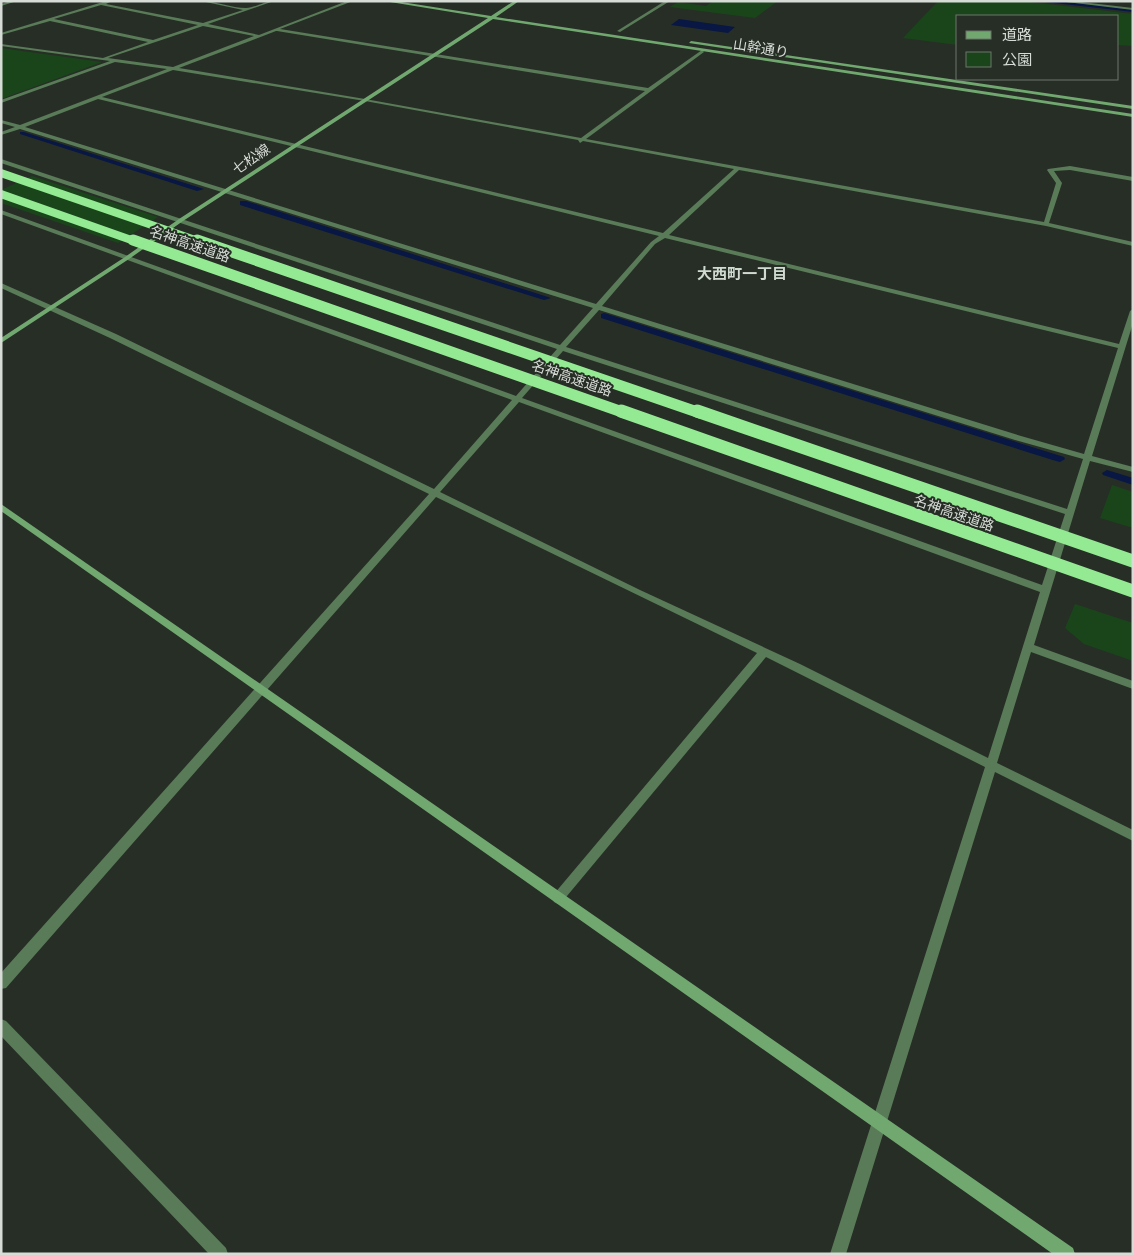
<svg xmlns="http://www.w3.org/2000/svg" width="1134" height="1255" viewBox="0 0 1134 1255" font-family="'Space Grotesk','Noto Sans JP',sans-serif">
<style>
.green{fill:#1a451b}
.water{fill:#081743}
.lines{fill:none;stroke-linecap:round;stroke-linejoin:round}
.stream{fill:#081743;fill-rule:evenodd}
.street{fill:#597b58;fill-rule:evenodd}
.secondary{fill:#71a870;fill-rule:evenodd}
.highway-bridge-far2{stroke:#93ea92;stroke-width:8}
.highway-bridge-far1{stroke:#93ea92;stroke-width:11}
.highway-bridge{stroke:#93ea92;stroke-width:13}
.labels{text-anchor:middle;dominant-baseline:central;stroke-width:4;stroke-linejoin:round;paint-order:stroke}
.far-street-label{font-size:14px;fill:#d7dcd7;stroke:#272e26}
.far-neighbourhood-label{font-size:15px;font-weight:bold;fill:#d0dad0;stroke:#272e26}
</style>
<rect width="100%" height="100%" fill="#272e26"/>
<!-- green -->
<path class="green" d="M 713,1 L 778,1 L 755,18 L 670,7 L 678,2 L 706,6 Z
M 938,1 L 1022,1 L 1133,14 L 1133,46 L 1118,45 L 1118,16 L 958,16 L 958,45 L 903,38 Z
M 1,48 L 102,62 L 1,99 Z
M 32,176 L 158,217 L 118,243 L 1,203 L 1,190 Z
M 1112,485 L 1133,492 L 1133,528 L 1100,518 Z
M 1075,604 L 1133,623 L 1133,661 L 1084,644 L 1065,628 Z"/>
<!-- water -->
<path class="water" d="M 679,19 L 735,27 L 728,33 L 671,25 Z"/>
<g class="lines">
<!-- stream -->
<path class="stream" d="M 1037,1 L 1055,1 L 1133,9 L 1133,12 Z
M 20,132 L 24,132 L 204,189 L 197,191 L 20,134 Z
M 240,201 L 246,201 L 551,298 L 544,300 L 240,205 Z
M 604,313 L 1064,457 L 1065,459 L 1060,462 L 1056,461 L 601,318 L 601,314 Z
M 1107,470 L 1133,478 L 1133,485 L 1103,475 L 1102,473 Z"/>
<!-- street -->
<path class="street" d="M 10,1 L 17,1 L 1,6 L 1,4 Z
M 106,1 L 110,2 L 106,4 L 203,23 L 243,10 L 201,1 C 216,1 231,8 246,8 C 255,8 264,1 274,1 L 208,24 L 259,35 L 347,1 L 353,1 L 280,29 L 648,88 L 702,50 L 704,52 L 586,139 L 1044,222 L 1056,183 L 1047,170 L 1048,169 L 1070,166 L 1133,177 L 1133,181 L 1070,170 L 1054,171 L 1062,183 L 1049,223 L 1133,242 L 1133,246 L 1046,226 L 739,170 L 669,235 L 1119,344 L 1130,311 L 1133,309 L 1133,323 L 1092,456 L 1133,467 L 1133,472 L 1090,461 L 1034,645 L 1133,681 L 1133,689 L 1031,652 L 997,763 L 1133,830 L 1133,841 L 995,772 L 846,1254 L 830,1254 L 985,767 L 766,657 L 562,902 L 558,904 L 554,902 L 552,898 L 554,894 L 757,653 L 436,497 L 6,988 L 1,989 L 1,973 L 429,494 L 110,338 L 1,288 L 1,283 L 116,334 L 434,489 L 512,400 L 1,214 L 1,210 L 516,396 L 557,349 L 1,163 L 1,159 L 560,345 L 593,308 L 20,129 L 1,135 L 1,132 L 15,127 L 1,123 L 1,120 L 20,125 L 167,69 L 115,62 L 1,103 L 1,100 L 110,61 L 1,46 L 1,44 L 103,58 L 148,42 L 50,21 L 1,35 L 1,33 ZM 101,5 L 198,25 L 153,40 L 54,19 ZM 203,26 L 254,36 L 173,67 L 108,58 ZM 276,31 L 277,31 L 645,91 L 581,138 L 365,99 L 179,68 ZM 173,70 L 365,101 L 578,140 L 580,143 L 583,141 L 734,169 L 663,233 L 102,97 ZM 98,99 L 659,236 L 651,242 L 596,304 L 25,127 ZM 665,238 L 1118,348 L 1084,454 L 1021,436 L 602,306 L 655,244 ZM 599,310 L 1015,440 L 1083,459 L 1067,509 L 566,347 ZM 563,351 L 1065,514 L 1042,585 L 522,398 ZM 519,402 L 1040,592 L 988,758 L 800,664 L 640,590 L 440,492 Z
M 665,1 L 670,1 L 620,32 L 617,31 Z
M 1058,1 L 1073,1 L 1133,8 L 1133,10 Z
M 1,1019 L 6,1021 L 226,1248 L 228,1254 L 209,1254 L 1,1036 Z"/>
<!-- secondary -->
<path class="secondary" d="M 384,1 L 395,1 L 491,16 L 514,1 L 519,1 L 496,17 L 1133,114 L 1133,117 L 493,19 L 183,221 L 129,259 L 1,343 L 1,338 L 125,257 L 179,219 L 488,18 Z
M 691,41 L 1133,106 L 1133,109 L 689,43 Z
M 1,504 L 1073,1248 L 1075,1254 L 1053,1254 L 1,511 Z"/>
<!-- highway-bridge-far2 -->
<path class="highway-bridge-far2" d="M 1,173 L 201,242
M 1,194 L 137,242"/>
<!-- highway-bridge-far1 -->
<path class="highway-bridge-far1" d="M 133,240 L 625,413
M 197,240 L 700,413"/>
<!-- highway-bridge -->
<path class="highway-bridge" d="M 621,411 L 1133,591
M 697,411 L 1133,561"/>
</g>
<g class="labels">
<!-- far-street labels -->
<g class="far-street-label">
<text transform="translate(761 48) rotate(9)">山幹通り</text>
<text transform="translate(251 159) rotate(-34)">七松線</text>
<text transform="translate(190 244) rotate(19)">名神高速道路</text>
<text transform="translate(572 378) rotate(19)">名神高速道路</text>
<text transform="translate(954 513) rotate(19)">名神高速道路</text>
</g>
<!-- far-neighbourhood labels -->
<g class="far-neighbourhood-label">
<text x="742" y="273">大西町一丁目</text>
</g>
</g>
<!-- border -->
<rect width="1134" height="1255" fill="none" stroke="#d7dcd7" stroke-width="5"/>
<!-- legend -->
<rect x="956" y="15" width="162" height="65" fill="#272e26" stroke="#6d746d"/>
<rect x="966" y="31" width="25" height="8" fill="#71a870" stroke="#6d746d"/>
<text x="1002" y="40" font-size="15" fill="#d7dcd7">道路</text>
<rect x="966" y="52" width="25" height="15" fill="#1a451b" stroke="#6d746d"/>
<text x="1002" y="65" font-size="15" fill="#d7dcd7">公園</text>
</svg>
